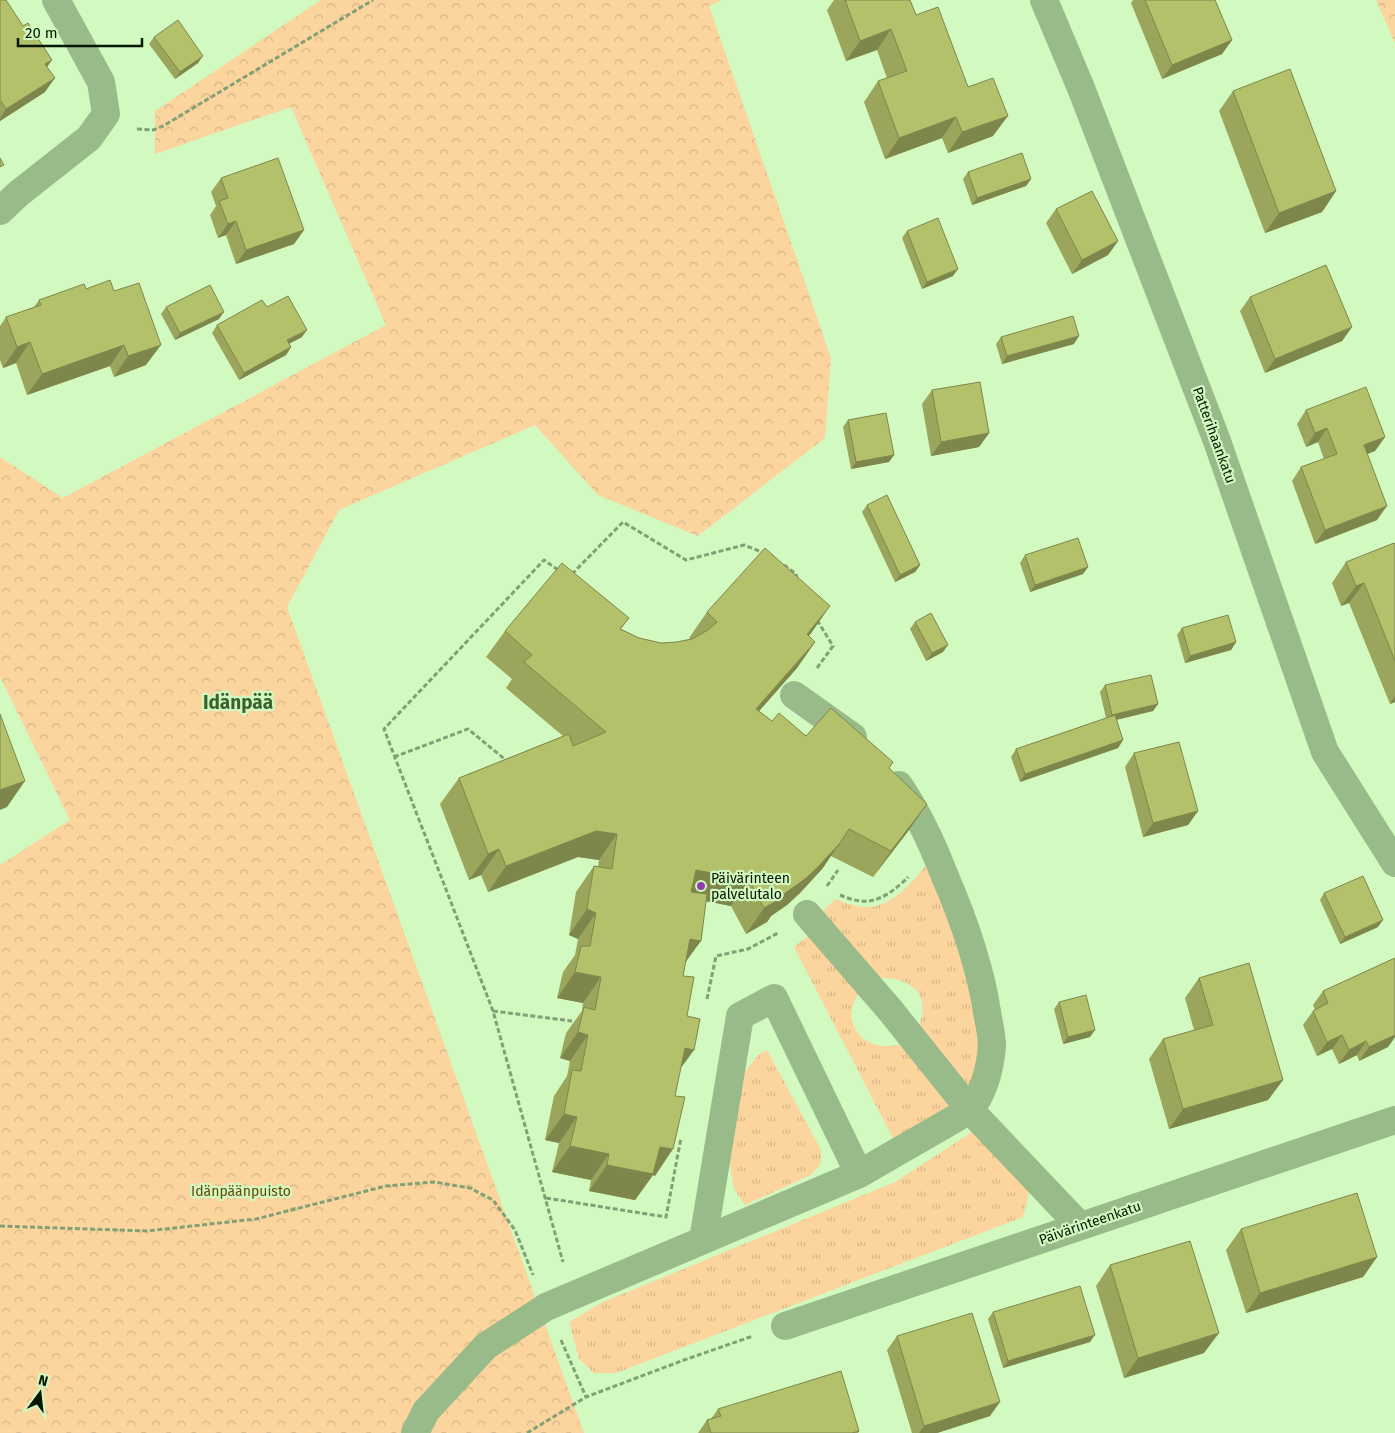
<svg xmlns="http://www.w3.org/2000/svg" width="1395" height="1433" viewBox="0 0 1395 1433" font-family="'Fira Sans',sans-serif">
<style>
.grass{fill:url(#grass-tufts)}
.park{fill:url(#park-crowns)}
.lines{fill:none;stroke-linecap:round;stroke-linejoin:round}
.path{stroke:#82a076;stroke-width:3;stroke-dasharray:5 2.5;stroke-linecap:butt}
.minor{stroke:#99bb8a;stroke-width:28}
.wall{fill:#9ba65c}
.shaded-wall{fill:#7e874b}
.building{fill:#b4c16b;stroke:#7e874b}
.poi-dot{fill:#903eac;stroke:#d1f9c0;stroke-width:2}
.labels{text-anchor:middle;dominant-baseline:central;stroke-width:4.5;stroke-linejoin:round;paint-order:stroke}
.street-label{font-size:14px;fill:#091603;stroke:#d1f9c0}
.poi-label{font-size:14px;fill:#091603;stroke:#d1f9c0;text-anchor:start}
.park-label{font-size:14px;fill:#684708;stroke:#d1f9c0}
.district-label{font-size:19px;font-weight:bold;fill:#3e602e;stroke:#d1f9c0}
</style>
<defs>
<pattern id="grass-tufts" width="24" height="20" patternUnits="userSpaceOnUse" patternTransform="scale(1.25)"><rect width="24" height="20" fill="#fbd59d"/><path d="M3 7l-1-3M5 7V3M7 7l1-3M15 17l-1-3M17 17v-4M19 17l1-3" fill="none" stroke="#d6b686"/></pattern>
<pattern id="park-crowns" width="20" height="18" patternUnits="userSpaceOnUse" patternTransform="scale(1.25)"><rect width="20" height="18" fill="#fbd59d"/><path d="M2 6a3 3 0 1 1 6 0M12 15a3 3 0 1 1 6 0" fill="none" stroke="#d6b686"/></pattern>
</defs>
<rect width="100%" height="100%" fill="#d1f9c0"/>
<!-- grass -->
<path class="grass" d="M 926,865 C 935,887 945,908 953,929 C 963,957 995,1070 967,1089 L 917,1029 C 933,998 913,977 881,978 L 822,912 L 835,899 C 846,903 858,908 870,907 C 893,905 913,882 926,865 Z
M 809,935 L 858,994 C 854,1002 850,1011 852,1020 C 857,1044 883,1051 903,1043 L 954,1106 L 895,1142 L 794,947 Z
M 767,1050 L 821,1150 L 821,1163 L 811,1175 L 745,1205 L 734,1189 L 729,1160 L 743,1075 L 758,1055 Z
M 972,1132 L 1030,1189 L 1023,1217 L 616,1373 L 594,1373 L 579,1359 L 569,1322 L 603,1302 L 895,1182 Z"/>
<!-- park -->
<path class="park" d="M 321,0 L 723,0 L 709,6 L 831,358 L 825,438 L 698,536 L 598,495 L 535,425 L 339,510 L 287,607 L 584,1433 L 0,1433 L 0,865 L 70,820 L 0,677 L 0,457 L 63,498 L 386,325 L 291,107 L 155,154 L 155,111 Z
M 1376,0 L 1395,0 L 1395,43 Z"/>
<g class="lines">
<!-- path -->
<path class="path" d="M 137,129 L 153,130 L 163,126 L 373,0
M 784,565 L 796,574 L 797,578
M 558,570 L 544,560 L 384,729 L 493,1011 L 563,1262
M 572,574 L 623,522 L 686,560 L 744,545 L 764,553
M 817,668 L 833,646 L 817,620
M 394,757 L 468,729 L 507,761
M 827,886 L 838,870
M 840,895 C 847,898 858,902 867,901 C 881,901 899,887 908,877
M 707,999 L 716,956 L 748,949 L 778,933
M 493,1011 L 572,1021
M 546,1198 L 666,1217 L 681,1138
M 0,1226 L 147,1231 L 256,1219 L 386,1186 L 434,1182 L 470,1188 L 493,1200 L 515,1230 L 533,1275
M 561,1340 L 586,1397
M 527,1433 L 586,1397 L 684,1360 L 753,1336"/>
<!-- minor -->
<path class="minor" d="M 1044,0 L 1081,88 L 1217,441 L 1325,752 L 1395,863
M 0,211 L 18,194 L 89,138 L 106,114 L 101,82 L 56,0
M 794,695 L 853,737
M 807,914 L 890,1010 L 970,1110 L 1080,1226
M 703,1240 L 740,1016 L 774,998 L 859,1174
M 785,1326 L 1395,1120
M 415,1433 L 426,1411 L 486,1346 L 546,1307 L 859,1174 L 970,1110 C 984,1092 990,1070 992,1046 C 992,1036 989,1023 987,1012 C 980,964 963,918 944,874 C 932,843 918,813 899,785"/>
</g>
<!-- wall -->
<path class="wall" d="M 0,0 L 52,60 L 47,66 L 45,92 L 0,121 Z
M 834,0 L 910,0 L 916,15 L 968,87 L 993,136 L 948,153 L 942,138 L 885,159 L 864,102 L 878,81 L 887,78 L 877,50 L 846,61 L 827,10 Z
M 1133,0 L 1215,0 L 1232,40 L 1222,54 L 1162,79 L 1131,3 Z
M 154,37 L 198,63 L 175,79 L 149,44 Z
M 1233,91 L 1336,191 L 1322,212 L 1265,233 L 1219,111 Z
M 968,172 L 1031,179 L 1026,186 L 972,205 L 963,179 Z
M 221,178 L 304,230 L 294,244 L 236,264 L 226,235 L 218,238 L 210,215 L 216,206 L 211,192 Z
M 1056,209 L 1118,241 L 1108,255 L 1072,274 L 1046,223 Z
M 907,231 L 953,276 L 922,289 L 902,238 Z
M 86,289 L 114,291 L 146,365 L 114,377 L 110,366 L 27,395 L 16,363 L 3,368 L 0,360 L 0,326 L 6,317 L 34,307 L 39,300 Z
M 1250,297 L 1352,327 L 1342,341 L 1265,373 L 1240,311 Z
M 166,307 L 219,319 L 175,340 L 161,314 Z
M 267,307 L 302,337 L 289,344 L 291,347 L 286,355 L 239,380 L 212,333 L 217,325 Z
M 1001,337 L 1074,344 L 1002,364 L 996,344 Z
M 932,390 L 989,433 L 979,447 L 931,456 L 922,404 Z
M 1306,410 L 1385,437 L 1375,451 L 1367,454 L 1377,520 L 1315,544 L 1292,481 L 1301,467 L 1324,459 L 1318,442 L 1306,447 L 1297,424 Z
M 848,420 L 894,455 L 889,462 L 851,469 L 843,427 Z
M 867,505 L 920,565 L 915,572 L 895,582 L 862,512 Z
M 1395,544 L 1395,702 L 1390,704 L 1349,603 L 1341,606 L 1332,583 L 1346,562 Z
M 1025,555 L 1088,567 L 1083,574 L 1030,592 L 1020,563 Z
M 707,612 L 812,632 L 809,636 L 815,642 L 797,668 L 759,711 L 772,721 L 889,769 L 927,804 L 909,830 L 873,877 L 831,856 L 822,869 L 800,893 L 787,905 L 771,916 L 767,922 L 746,934 L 731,906 L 706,901 L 685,963 L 683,976 L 687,1016 L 694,1050 L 680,1068 L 655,1176 L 653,1175 L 635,1200 L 589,1191 L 591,1180 L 552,1172 L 559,1143 L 545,1140 L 554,1096 L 567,1076 L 570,1061 L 560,1058 L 566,1033 L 582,1011 L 583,1003 L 557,998 L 563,972 L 575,955 L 578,939 L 569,935 L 576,892 L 594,866 L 598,866 L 599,860 L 578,857 L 488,892 L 481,875 L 469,880 L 440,804 L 459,778 L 563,736 L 506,688 L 512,679 L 486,657 L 505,631 L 629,618 L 621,629 L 639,638 L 661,643 L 677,642 L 690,639 L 689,638 Z
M 915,622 L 943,652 L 926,661 L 910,629 Z
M 1182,628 L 1236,642 L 1231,650 L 1185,663 L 1177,635 Z
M 1105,685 L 1158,704 L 1153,711 L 1116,720 L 1123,740 L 1118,748 L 1020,782 L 1011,757 L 1016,749 L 1106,718 L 1100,692 Z
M 1134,753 L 1198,811 L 1188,825 L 1143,837 L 1125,767 Z
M 1324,893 L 1378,927 L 1340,944 L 1320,900 Z
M 1395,958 L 1395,1037 L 1388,1047 L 1359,1061 L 1357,1055 L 1339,1064 L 1332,1049 L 1317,1056 L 1303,1025 L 1313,1011 L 1315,1010 L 1313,1005 L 1323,991 Z
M 1199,978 L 1283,1080 L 1268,1100 L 1169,1129 L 1149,1059 L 1163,1039 L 1194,1030 L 1185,998 Z
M 1059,1002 L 1090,1037 L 1063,1044 L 1054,1009 Z
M 1241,1229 L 1377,1257 L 1363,1277 L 1246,1313 L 1226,1250 Z
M 1110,1265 L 1204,1353 L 1124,1378 L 1096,1286 Z
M 993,1312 L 1090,1342 L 1003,1368 L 988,1319 Z
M 897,1336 L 990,1416 L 937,1433 L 912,1433 L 887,1350 Z
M 718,1409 L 859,1431 L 858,1433 L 698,1433 L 707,1420 L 711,1419 Z"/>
<!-- shaded-wall -->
<path class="shaded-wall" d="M 891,29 L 877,50 L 846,61 L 860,41 Z
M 1232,40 L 1222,54 L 1162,79 L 1172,65 Z
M 203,56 L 198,63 L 175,79 L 180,72 Z
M 52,60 L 42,74 L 45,64 Z
M 55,78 L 45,92 L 0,121 L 0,118 L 6,109 Z
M 1008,116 L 993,136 L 948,153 L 962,132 Z
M 956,117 L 942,138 L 885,159 L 899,138 Z
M 1031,179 L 1026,186 L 972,205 L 977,198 Z
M 1336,191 L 1322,212 L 1265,233 L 1279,213 Z
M 236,221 L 226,235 L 218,238 L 228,224 Z
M 304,230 L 294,244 L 236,264 L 246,250 Z
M 1118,241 L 1108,255 L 1072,274 L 1082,260 Z
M 958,269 L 953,276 L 922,289 L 927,282 Z
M 224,312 L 219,319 L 175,340 L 180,333 Z
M 1352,327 L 1342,341 L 1265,373 L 1275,359 Z
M 307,330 L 302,337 L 282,347 L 287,340 Z
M 1079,336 L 1074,344 L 1002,364 L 1007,356 Z
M 30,342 L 16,363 L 3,368 L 17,347 Z
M 124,345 L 110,366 L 27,395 L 42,374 Z
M 161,345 L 146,365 L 114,377 L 128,356 Z
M 291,347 L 286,355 L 239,380 L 244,373 Z
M 1327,428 L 1318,442 L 1306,447 L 1315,433 Z
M 989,433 L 979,447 L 931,456 L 941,442 Z
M 1385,437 L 1375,451 L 1354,459 L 1364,445 Z
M 894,455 L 889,462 L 851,469 L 856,462 Z
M 1387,506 L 1377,520 L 1315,544 L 1325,530 Z
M 920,565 L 915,572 L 895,582 L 900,575 Z
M 1088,567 L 1083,574 L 1030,592 L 1035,585 Z
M 1364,583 L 1349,603 L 1341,606 L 1356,586 Z
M 830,606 L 812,632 L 789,660 L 807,634 Z
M 815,642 L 797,668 L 738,735 L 756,709 Z
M 1236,642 L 1231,650 L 1185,663 L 1190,656 Z
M 948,645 L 943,652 L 926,661 L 932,653 Z
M 1395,696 L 1395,702 L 1390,704 Z
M 1158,704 L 1153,711 L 1107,722 L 1112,715 Z
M 1123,740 L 1118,748 L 1020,782 L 1025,774 Z
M 25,781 L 7,807 L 0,810 L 0,790 Z
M 927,804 L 909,830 L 873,877 L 891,851 Z
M 1198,811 L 1188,825 L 1143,837 L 1153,823 Z
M 596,831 L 617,834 L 599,860 L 578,857 L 488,892 L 506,866 Z
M 840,843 L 822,869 L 800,893 L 787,905 L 771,916 L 767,922 L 746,934 L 764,908 L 784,894 Z
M 499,849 L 481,875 L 469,880 L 488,854 Z
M 696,870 L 749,880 L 731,906 L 678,896 Z
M 587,909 L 596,913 L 578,939 L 569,935 Z
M 1383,920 L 1378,927 L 1340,944 L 1345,937 Z
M 690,939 L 701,941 L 682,967 Z
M 575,972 L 601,977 L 583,1003 L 557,998 Z
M 1395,1028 L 1395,1037 L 1388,1047 L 1359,1061 L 1369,1047 Z
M 1095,1030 L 1090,1037 L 1063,1044 L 1068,1037 Z
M 578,1032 L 588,1035 L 570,1061 L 560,1058 Z
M 1342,1035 L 1332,1049 L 1317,1056 L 1327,1042 Z
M 1366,1041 L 1357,1055 L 1339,1064 L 1349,1050 Z
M 685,1048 L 694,1050 L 675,1076 Z
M 1283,1080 L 1268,1100 L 1169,1129 L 1183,1109 Z
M 564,1114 L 577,1117 L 559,1143 L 545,1140 Z
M 570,1146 L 609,1154 L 591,1180 L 552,1172 Z
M 660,1147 L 673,1149 L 655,1176 L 653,1175 L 635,1200 L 589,1191 L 607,1165 Z
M 1377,1257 L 1363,1277 L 1246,1313 L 1260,1293 Z
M 1219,1333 L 1204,1353 L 1124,1378 L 1138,1358 Z
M 1095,1335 L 1090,1342 L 1003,1368 L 1008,1361 Z
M 1000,1402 L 990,1416 L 937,1433 L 919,1433 L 924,1426 Z"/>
<!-- building -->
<path class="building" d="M 0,0 L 6,0 L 23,26 L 28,23 L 52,60 L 45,64 L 55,78 L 6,109 L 0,100 Z
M 845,0 L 910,0 L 916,15 L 938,7 L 968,87 L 993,78 L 1008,116 L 962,132 L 956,117 L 899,138 L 878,81 L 907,71 L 891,29 L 860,41 Z
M 1145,0 L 1215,0 L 1232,40 L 1172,65 Z
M 178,20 L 203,56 L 180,72 L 154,37 Z
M 1290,69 L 1336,191 L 1279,213 L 1233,91 Z
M 1022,153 L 1031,179 L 977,198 L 968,172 Z
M 0,158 L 4,165 L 0,167 Z
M 278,158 L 304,230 L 246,250 L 236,221 L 228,224 L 219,201 L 228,198 L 221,178 Z
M 1092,191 L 1118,241 L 1082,260 L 1056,209 Z
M 938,218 L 958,269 L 927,282 L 907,231 Z
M 1326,265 L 1352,327 L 1275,359 L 1250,297 Z
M 110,280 L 114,291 L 139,283 L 161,345 L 128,356 L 124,345 L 42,374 L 30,342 L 17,347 L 6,317 L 41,305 L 39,300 L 84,284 L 86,289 Z
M 210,285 L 224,312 L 180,333 L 166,307 Z
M 288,296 L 307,330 L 287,340 L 291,347 L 244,373 L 217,325 L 262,300 L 267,307 Z
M 1073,316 L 1079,336 L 1007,356 L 1001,337 Z
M 980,382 L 989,433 L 941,442 L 932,390 Z
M 1366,387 L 1385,437 L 1364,445 L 1387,506 L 1325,530 L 1301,467 L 1337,454 L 1327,428 L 1315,433 L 1306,410 Z
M 886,413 L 894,455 L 856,462 L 848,420 Z
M 887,495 L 920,565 L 900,575 L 867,505 Z
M 1078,538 L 1088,567 L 1035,585 L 1025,555 Z
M 1394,543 L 1395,544 L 1395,661 L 1364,583 L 1356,586 L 1346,562 Z
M 765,548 L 830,606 L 807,634 L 815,642 L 756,709 L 772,721 L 779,713 L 806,736 L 831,708 L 893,762 L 889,768 L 927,804 L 891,851 L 849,829 L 840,843 L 818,867 L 805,879 L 784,894 L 785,896 L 764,908 L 749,880 L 696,870 L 691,892 L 707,894 L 701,941 L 690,939 L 683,976 L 694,977 L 687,1016 L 700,1019 L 694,1050 L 685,1048 L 675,1096 L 685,1097 L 673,1149 L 660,1147 L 653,1174 L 607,1165 L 609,1154 L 570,1146 L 577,1117 L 564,1114 L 572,1070 L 581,1071 L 588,1035 L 578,1032 L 584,1007 L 595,1010 L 601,977 L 575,972 L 581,946 L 590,946 L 596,913 L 587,909 L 594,866 L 612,869 L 617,834 L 596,831 L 506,866 L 499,849 L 488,854 L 459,778 L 569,734 L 573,746 L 606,732 L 524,662 L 532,655 L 505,631 L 562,563 L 629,618 L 620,629 L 639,638 L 661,643 L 677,642 L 692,639 L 708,630 L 717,622 L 707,612 Z
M 931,613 L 948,645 L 932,653 L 915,622 Z
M 1228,615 L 1236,642 L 1190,656 L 1182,628 Z
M 1151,675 L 1158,704 L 1112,715 L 1105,685 Z
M 0,714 L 25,781 L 0,790 Z
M 1115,715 L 1123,740 L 1025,774 L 1016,749 Z
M 1179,742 L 1198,811 L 1153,823 L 1134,753 Z
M 1363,876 L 1383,920 L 1345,937 L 1324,893 Z
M 1395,958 L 1395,1035 L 1369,1047 L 1366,1041 L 1349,1050 L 1342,1035 L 1327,1042 L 1313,1011 L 1328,1003 L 1323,991 Z
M 1249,963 L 1283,1080 L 1183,1109 L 1163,1039 L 1213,1025 L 1199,978 Z
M 1086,995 L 1095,1030 L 1068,1037 L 1059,1002 Z
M 1357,1193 L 1377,1257 L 1260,1293 L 1241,1229 Z
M 1190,1241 L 1219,1333 L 1138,1358 L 1110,1265 Z
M 1080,1286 L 1095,1335 L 1008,1361 L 993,1312 Z
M 972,1313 L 1000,1402 L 924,1426 L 897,1336 Z
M 841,1371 L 859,1431 L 852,1433 L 711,1433 L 707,1420 L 721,1416 L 718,1409 Z"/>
<!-- markers -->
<circle class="poi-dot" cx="701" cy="886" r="5"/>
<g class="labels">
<!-- street labels -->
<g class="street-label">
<text transform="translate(1214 435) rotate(70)">Patterihaankatu</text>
<text transform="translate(1090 1223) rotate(-19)">Päivärinteenkatu</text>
</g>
<!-- poi labels -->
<g class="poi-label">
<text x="711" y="878">Päivärinteen<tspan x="711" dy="16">palvelutalo</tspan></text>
</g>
<!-- park labels -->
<g class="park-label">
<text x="241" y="1191">Idänpäänpuisto</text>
</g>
<!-- district labels -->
<g class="district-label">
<text x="238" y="702">Idänpää</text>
</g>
</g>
<!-- north arrow -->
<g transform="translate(40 1393) rotate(15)" stroke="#d1f9c0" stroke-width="4" paint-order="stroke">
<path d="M0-4L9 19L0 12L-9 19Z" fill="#091603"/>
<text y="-8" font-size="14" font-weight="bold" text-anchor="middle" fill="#091603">N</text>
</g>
<!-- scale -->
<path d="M18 38v8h124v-8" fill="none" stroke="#091603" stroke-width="2.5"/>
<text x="25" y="38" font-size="15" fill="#091603" stroke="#d1f9c0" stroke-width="4" paint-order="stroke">20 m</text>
</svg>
